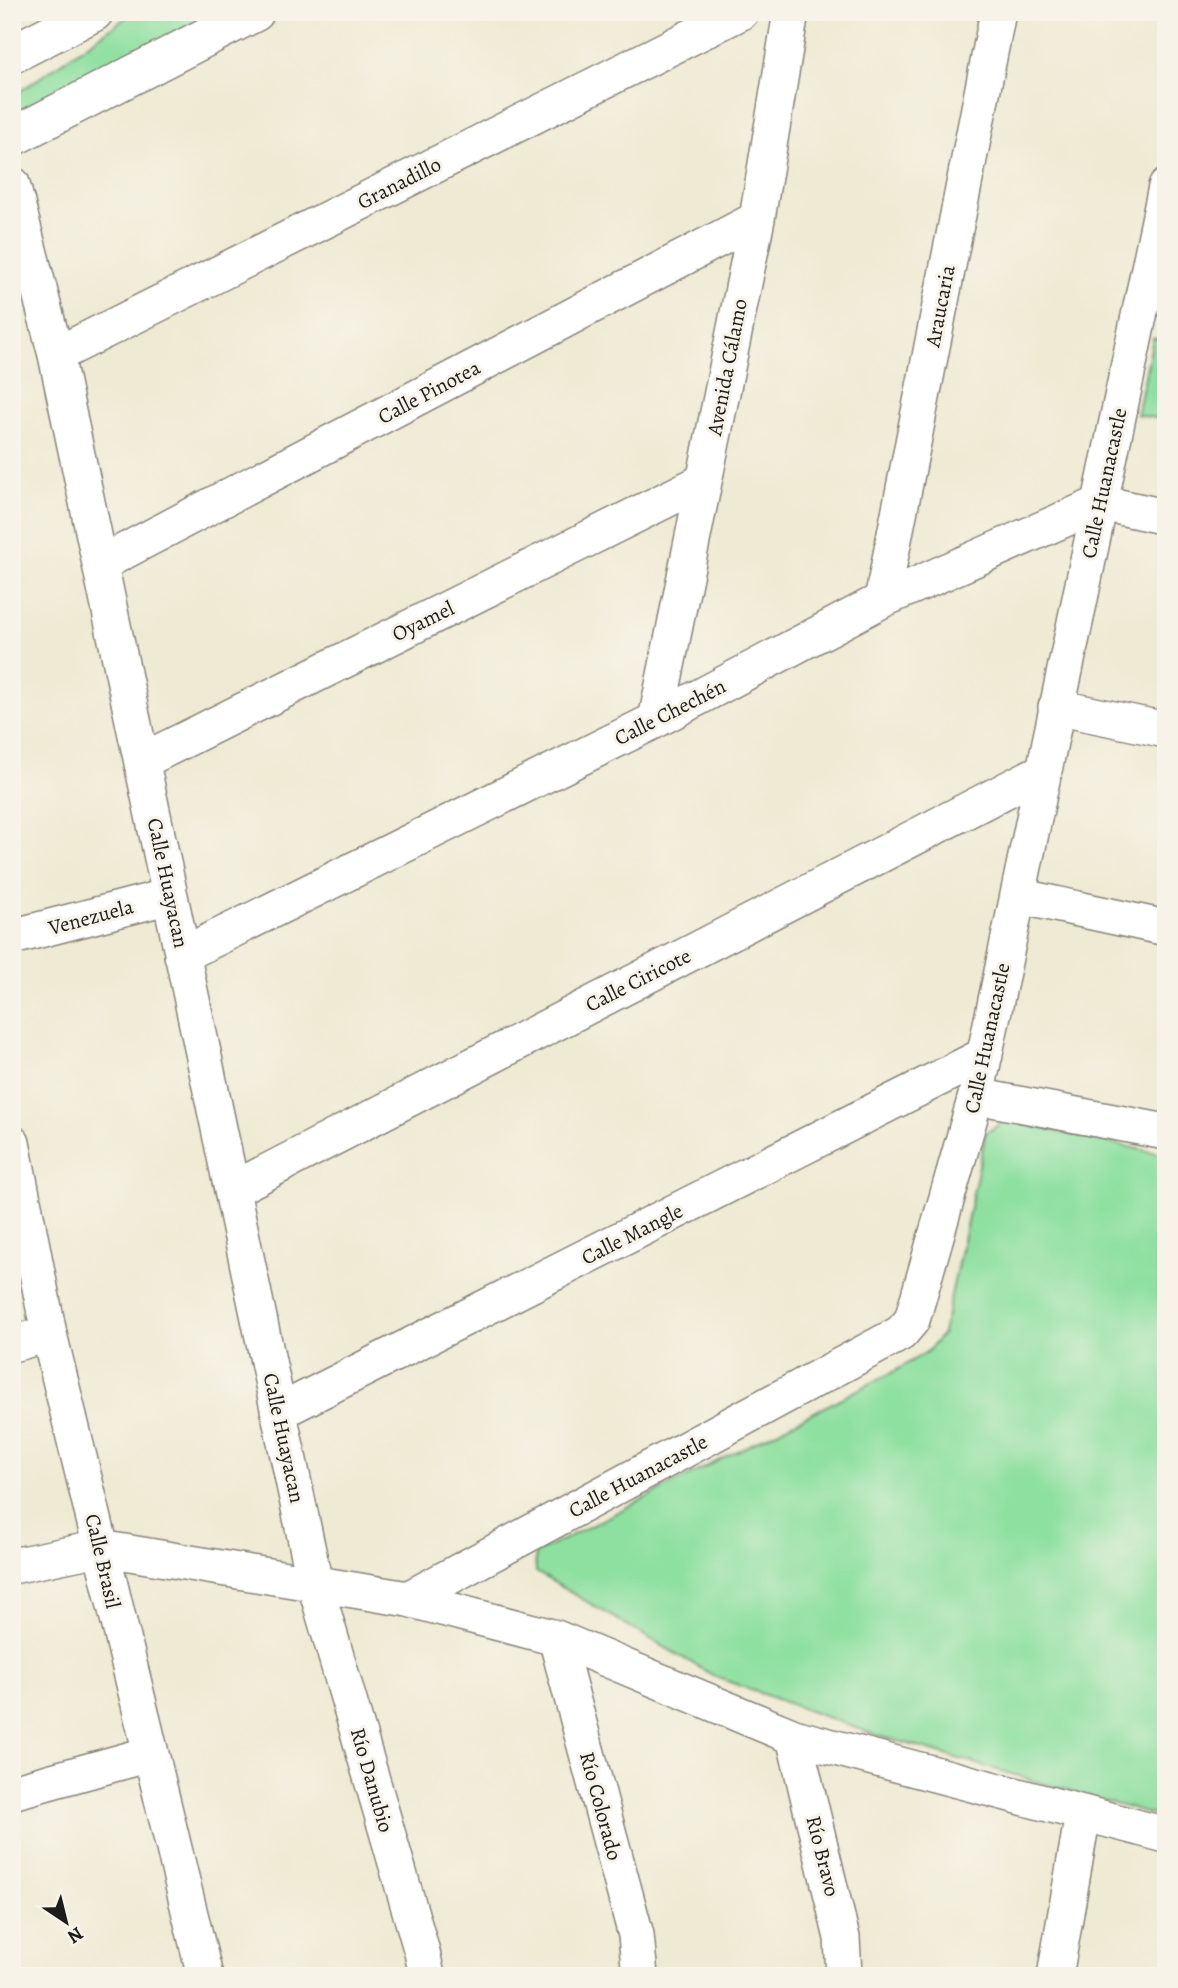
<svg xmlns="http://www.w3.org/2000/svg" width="1178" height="1988" viewBox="0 0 1178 1988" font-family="Alegreya,serif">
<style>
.green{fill:#8ee0a0;stroke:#557e5e;stroke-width:2}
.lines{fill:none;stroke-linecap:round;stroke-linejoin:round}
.minor-casing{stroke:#868378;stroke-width:38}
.tertiary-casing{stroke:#868378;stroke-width:41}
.minor{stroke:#fff;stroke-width:35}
.tertiary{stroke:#fff;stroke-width:38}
.labels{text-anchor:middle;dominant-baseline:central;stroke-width:6;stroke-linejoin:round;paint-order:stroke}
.street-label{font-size:21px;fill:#1c1c1c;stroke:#f7f3e8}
</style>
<rect width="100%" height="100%" fill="#f7f3e8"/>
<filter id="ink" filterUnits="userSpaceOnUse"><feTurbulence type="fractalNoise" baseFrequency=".0143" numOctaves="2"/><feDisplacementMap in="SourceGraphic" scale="14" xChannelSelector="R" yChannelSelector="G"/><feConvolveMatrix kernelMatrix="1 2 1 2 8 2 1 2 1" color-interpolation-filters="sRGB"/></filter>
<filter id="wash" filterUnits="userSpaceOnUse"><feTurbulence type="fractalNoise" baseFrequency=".00686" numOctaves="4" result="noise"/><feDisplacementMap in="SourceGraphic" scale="28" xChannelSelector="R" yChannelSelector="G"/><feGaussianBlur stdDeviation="1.57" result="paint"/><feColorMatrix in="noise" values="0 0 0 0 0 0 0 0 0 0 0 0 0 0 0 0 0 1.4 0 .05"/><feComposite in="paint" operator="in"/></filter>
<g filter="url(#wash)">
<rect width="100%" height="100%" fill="#efead3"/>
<!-- green -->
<path class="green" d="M 134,12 L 215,12 L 21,114 L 12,97 Z
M 1153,338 L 1166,341 L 1166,420 L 1137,415 Z
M 1005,1120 L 1166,1155 L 1166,1819 L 867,1732 L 716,1677 L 536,1572 L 535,1554 L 895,1371 L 928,1351 L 943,1333 L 986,1133 Z"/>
</g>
<g filter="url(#ink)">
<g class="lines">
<!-- minor casing -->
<g class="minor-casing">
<path id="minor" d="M 12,184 L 56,355 L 315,1584 L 422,1952 L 427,1976
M 56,355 L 741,12
M 100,564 L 757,219
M 882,600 L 998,12
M 1056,707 L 1166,730
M 656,720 L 757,219 L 791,12
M 142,761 L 704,481
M 1018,896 L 1166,928
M 12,937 L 170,896
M 182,955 L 656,720 L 882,600 L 1101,503 L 1166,517
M 976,1096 L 1166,1132
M 12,1143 L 49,1334 L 205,1976
M 232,1190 L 1043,771
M 12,1344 L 49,1334
M 279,1412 L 985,1055
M 12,1566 L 100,1548 L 408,1599 L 556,1638 L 794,1737 L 1166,1835
M 408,1599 L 901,1333 L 912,1320 L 976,1096 L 1166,187
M 556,1638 L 636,1935 L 640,1976
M 794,1737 L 842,1938 L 844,1976
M 12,1792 L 150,1754
M 1055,1976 L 1083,1814"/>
</g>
<!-- tertiary casing -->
<g class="tertiary-casing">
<path id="tertiary" d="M 12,54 L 94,12
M 12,137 L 255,12"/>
</g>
<!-- minor -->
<use href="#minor" class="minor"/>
<!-- tertiary -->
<use href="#tertiary" class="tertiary"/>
</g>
</g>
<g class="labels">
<!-- street labels -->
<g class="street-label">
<text transform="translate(399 183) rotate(-27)">Granadillo</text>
<text transform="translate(940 306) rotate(-79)">Araucaria</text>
<text transform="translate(727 367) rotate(-79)">Avenida Cálamo</text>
<text transform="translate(429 392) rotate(-28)">Calle Pinotea</text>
<text transform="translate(1104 483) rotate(-78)">Calle Huanacastle</text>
<text transform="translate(423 621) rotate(-26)">Oyamel</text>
<text transform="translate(670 712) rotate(-27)">Calle Chechén</text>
<text transform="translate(168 883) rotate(78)">Calle Huayacan</text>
<text transform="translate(91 917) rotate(-15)">Venezuela</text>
<text transform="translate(638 980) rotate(-27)">Calle Ciricote</text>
<text transform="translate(987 1038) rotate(-78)">Calle Huanacastle</text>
<text transform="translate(632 1234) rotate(-27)">Calle Mangle</text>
<text transform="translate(284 1438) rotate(78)">Calle Huayacan</text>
<text transform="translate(638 1476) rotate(-28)">Calle Huanacastle</text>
<text transform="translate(103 1561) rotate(77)">Calle Brasil</text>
<text transform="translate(372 1780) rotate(74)">Río Danubio</text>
<text transform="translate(601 1806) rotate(75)">Río Colorado</text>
<text transform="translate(823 1856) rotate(76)">Río Bravo</text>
</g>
</g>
<!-- margin -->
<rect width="1178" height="1988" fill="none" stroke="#f7f3e8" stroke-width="42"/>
<!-- north arrow -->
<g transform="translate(66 1922) rotate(145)" stroke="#f7f3e8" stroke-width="5" paint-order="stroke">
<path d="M0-5L12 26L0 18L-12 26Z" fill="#1c1c1c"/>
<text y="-10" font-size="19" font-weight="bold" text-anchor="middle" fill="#1c1c1c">N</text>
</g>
</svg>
